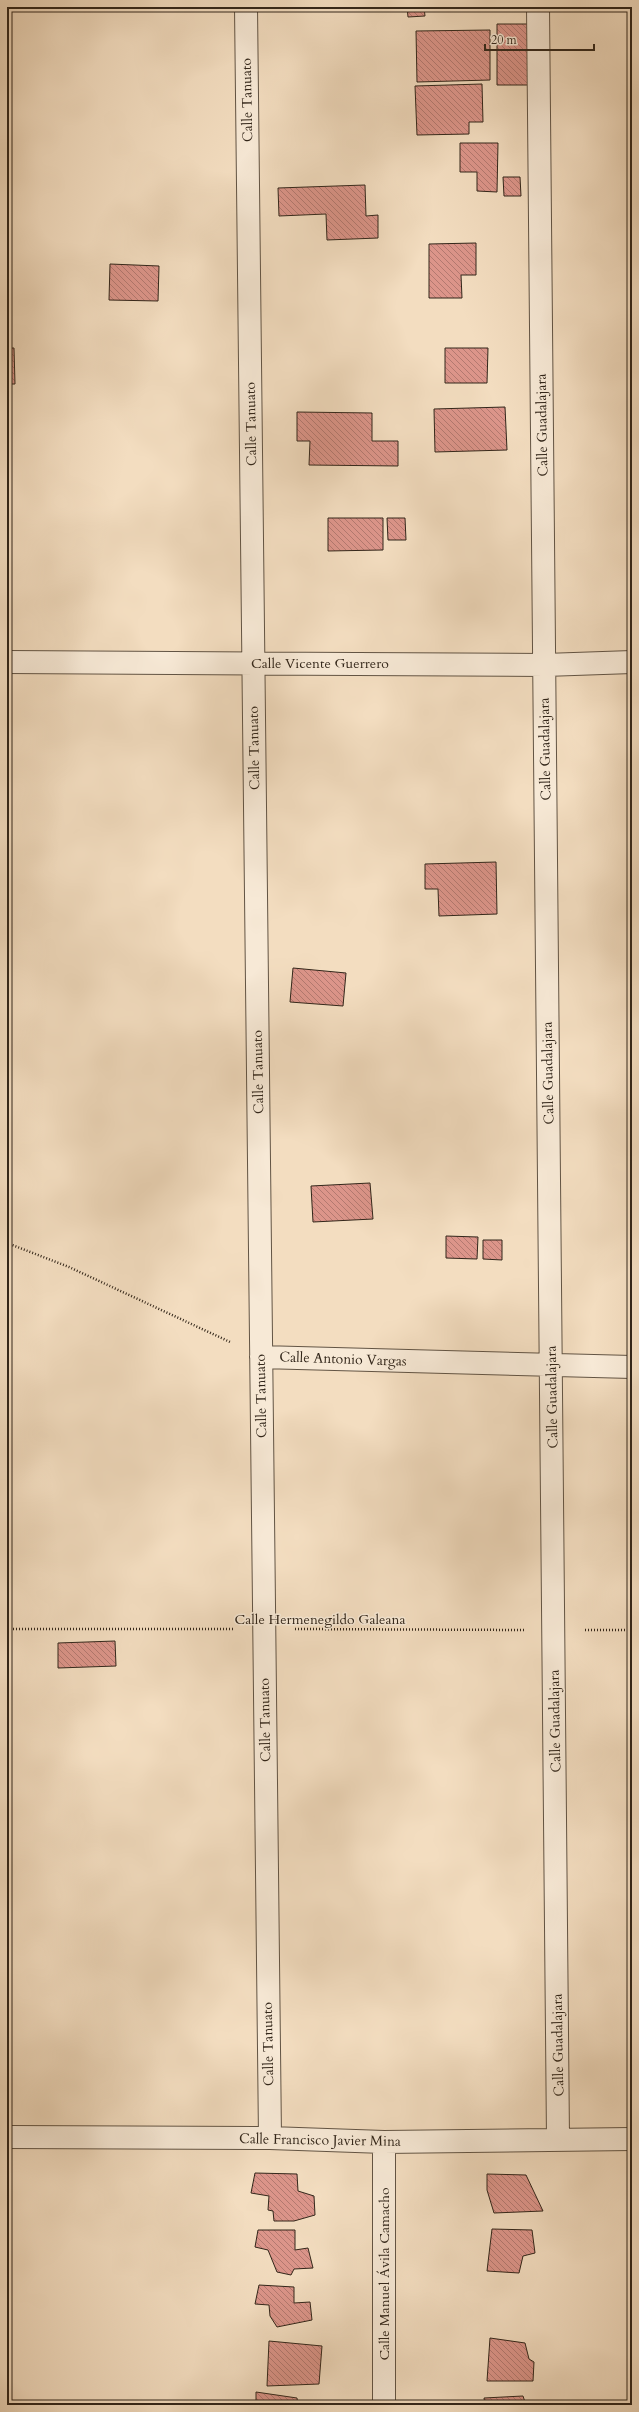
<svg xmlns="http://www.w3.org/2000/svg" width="639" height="2412" viewBox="0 0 639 2412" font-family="Cardo,serif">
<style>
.building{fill:url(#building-back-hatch);stroke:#32261a}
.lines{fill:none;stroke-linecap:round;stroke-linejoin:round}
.minor-casing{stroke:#625444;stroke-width:24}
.path{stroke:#32261a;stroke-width:2.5;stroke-dasharray:1 2;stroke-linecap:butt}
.minor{stroke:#f7e9d6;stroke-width:22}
.labels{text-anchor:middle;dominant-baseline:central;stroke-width:3;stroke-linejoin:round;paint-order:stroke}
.street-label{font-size:14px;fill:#32261a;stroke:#f7e9d6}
</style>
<defs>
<pattern id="building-back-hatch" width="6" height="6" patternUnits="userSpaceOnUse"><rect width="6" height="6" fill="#dc958a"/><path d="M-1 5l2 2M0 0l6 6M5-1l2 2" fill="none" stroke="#b37970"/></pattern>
</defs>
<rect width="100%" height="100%" fill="#f3ddc0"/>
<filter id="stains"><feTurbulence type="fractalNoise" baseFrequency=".005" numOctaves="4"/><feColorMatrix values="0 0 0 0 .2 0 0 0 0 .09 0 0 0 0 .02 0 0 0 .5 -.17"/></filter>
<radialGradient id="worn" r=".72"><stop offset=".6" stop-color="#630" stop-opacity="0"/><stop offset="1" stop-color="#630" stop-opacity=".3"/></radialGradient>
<!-- building -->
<path class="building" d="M 407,7 L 424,7 L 425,16 L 408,17 Z
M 497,24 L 529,24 L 529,85 L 497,85 Z
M 490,30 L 490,80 L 417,82 L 416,31 Z
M 482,84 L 483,122 L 469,122 L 469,134 L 417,135 L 415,86 Z
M 460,143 L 498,143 L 497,192 L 477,191 L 477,172 L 460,172 Z
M 503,177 L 520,177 L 521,196 L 504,196 Z
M 365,185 L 366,216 L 378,215 L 378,238 L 327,240 L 326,214 L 279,216 L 278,188 Z
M 476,243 L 476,275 L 461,275 L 462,298 L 429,298 L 429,244 Z
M 110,264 L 159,266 L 158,301 L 109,300 Z
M 7,348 L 14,348 L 15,384 L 7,384 Z
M 445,348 L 488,348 L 487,383 L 445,383 Z
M 505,407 L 507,450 L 435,452 L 434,409 Z
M 297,412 L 372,413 L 372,441 L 398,441 L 398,466 L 309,465 L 310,441 L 297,441 Z
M 328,518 L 383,518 L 383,550 L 328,551 Z
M 387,518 L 405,518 L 406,540 L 388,540 Z
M 496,862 L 497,914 L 439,916 L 438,889 L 425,889 L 425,864 Z
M 293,968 L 346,973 L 343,1006 L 290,1002 Z
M 370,1183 L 373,1219 L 313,1222 L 311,1186 Z
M 446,1236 L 478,1237 L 477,1259 L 446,1258 Z
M 483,1240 L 502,1240 L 502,1260 L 483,1259 Z
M 115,1641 L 116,1666 L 58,1668 L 58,1643 Z
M 255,2173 L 297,2174 L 298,2191 L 314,2196 L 315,2215 L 294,2221 L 274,2221 L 273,2211 L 268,2210 L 269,2196 L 251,2193 Z
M 487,2174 L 526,2175 L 543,2211 L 494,2213 L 487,2190 Z
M 492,2229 L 532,2230 L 535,2253 L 523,2256 L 519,2273 L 487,2271 Z
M 258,2230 L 295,2230 L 295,2250 L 308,2248 L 313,2268 L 294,2269 L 291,2275 L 277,2272 L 268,2250 L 255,2247 Z
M 259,2285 L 294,2287 L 294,2303 L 310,2302 L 312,2320 L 277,2327 L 270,2316 L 269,2305 L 255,2304 Z
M 490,2338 L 525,2343 L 529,2359 L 534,2362 L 533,2381 L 487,2381 Z
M 269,2341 L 322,2346 L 319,2384 L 267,2386 Z
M 256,2392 L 297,2398 L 298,2405 L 256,2405 Z
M 523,2396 L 526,2405 L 485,2405 L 484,2398 Z"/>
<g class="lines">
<!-- minor casing -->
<g class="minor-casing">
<path id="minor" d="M 246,7 L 270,2138
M 538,7 L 558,2139
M 7,662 L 545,665 L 632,662
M 261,1357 L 632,1367
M 7,2137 L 270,2138 L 384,2142 L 632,2139
M 384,2142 L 384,2405"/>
</g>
<!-- path -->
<path class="path" d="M 7,1243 L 69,1267 L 230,1342
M 7,1629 L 234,1629
M 295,1629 L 524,1630
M 585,1630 L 632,1630"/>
<!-- minor -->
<use href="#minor" class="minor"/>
</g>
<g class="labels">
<!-- street labels -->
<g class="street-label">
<text transform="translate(247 100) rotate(-91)">Calle Tanuato</text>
<text transform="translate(251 424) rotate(-91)">Calle Tanuato</text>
<text transform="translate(542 425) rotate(-91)">Calle Guadalajara</text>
<text x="320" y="663">Calle Vicente Guerrero</text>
<text transform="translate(254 748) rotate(-91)">Calle Tanuato</text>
<text transform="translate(545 749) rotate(-91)">Calle Guadalajara</text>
<text transform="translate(258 1072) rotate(-91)">Calle Tanuato</text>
<text transform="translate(548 1073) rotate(-91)">Calle Guadalajara</text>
<text transform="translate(343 1359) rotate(2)">Calle Antonio Vargas</text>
<text transform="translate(261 1396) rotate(-91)">Calle Tanuato</text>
<text transform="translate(552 1397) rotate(-91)">Calle Guadalajara</text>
<text x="320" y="1619">Calle Hermenegildo Galeana</text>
<text transform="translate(265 1720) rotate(-91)">Calle Tanuato</text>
<text transform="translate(555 1721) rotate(-91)">Calle Guadalajara</text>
<text transform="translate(268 2044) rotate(-91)">Calle Tanuato</text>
<text transform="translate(558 2045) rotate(-91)">Calle Guadalajara</text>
<text transform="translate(320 2140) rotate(1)">Calle Francisco Javier Mina</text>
<text transform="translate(384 2274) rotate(-90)">Calle Manuel Ávila Camacho</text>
</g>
</g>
<!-- margin -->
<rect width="639" height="2412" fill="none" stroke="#f3ddc0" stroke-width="24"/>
<rect x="8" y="8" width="623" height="2396" fill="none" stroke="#32261a" stroke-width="2"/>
<rect x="12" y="12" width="615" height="2388" fill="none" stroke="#32261a"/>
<!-- scale -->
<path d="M485 44v6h109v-6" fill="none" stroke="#32261a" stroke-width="2"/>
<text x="491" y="44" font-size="12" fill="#32261a" stroke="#f7e9d6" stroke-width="3" paint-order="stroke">20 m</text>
<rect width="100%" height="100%" filter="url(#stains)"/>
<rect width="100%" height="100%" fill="url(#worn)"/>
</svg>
